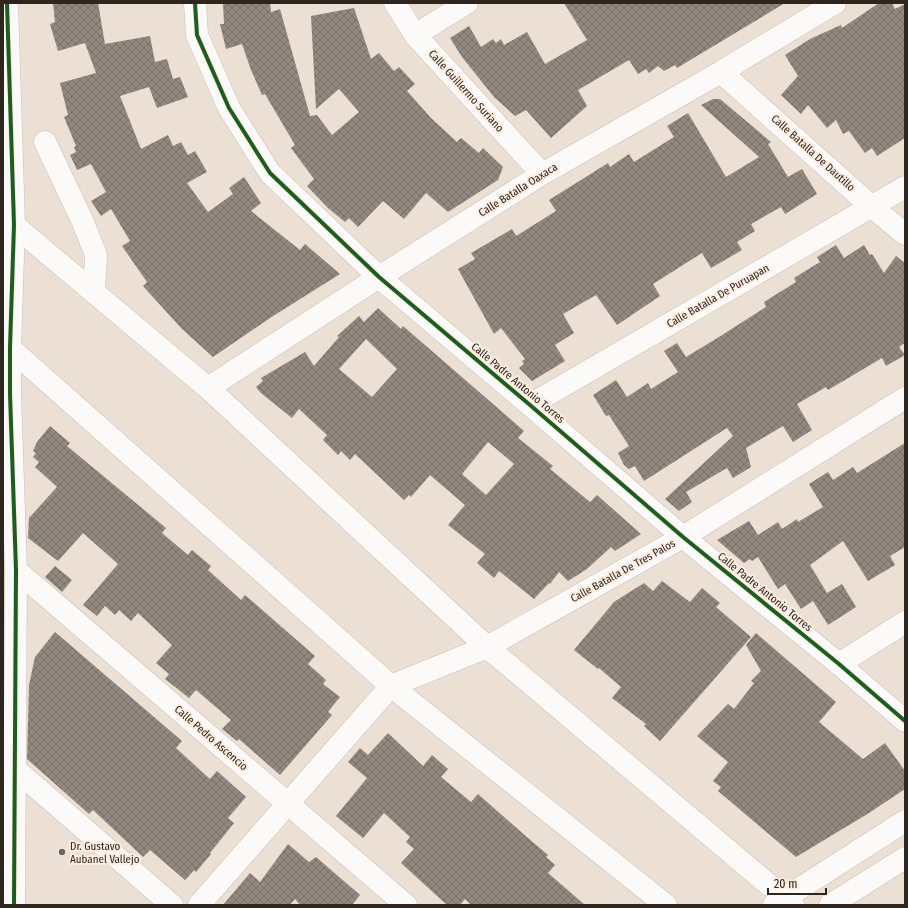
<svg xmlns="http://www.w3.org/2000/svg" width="908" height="908" viewBox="0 0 908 908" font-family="'Fira Sans Condensed',sans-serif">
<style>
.building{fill:url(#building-cross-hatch);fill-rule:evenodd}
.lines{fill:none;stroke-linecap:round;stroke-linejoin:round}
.street-casing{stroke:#c8beb6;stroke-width:23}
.secondary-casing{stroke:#c8beb6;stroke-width:23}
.street{stroke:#fcfaf9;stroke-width:22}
.secondary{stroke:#fcfaf9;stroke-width:22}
.cycleway-casing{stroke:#fcede1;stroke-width:6}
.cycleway{stroke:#1b5e20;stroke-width:4}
.poi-dot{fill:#70665e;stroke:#fcede1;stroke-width:1.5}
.labels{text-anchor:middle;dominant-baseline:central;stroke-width:4;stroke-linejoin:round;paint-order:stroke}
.street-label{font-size:11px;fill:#2e251e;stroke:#fcede1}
.poi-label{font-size:11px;fill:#2e251e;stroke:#fcede1;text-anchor:start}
</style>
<defs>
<pattern id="building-cross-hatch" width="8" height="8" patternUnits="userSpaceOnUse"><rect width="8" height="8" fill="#918880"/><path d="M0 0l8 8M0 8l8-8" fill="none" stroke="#776f68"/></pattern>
</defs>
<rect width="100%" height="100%" fill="#ecdfd4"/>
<!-- building -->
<path class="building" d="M 53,3 L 98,3 L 105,44 L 150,36 L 155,62 L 167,59 L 173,79 L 180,77 L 188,97 L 157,108 L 149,87 L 120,96 L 141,149 L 168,135 L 173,146 L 181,142 L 188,155 L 195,151 L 207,172 L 187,183 L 208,212 L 233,194 L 229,188 L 244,177 L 261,203 L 251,211 L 300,250 L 305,244 L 340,274 L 270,318 L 213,357 L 182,329 L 143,286 L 147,282 L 122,246 L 130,241 L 111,209 L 101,216 L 91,201 L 106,192 L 91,164 L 77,170 L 70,155 L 76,152 L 74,147 L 76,146 L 64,117 L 68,115 L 60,83 L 96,73 L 85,43 L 58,51 L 50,24 L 55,22 Z
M 223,3 L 270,3 L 271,12 L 280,9 L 310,116 L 317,115 L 332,135 L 359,112 L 339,89 L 316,109 L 311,16 L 354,8 L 371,59 L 379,53 L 394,71 L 399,67 L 415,84 L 407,91 L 431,118 L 457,142 L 461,138 L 479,153 L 483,148 L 503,167 L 498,180 L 448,212 L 426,193 L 404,219 L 383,201 L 358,227 L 349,218 L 345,222 L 328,208 L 307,186 L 314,179 L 291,148 L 295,145 L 265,94 L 262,95 L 251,70 L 242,44 L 226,49 L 220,24 L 224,24 Z
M 564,3 L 785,3 L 677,68 L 675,65 L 664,71 L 658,66 L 649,73 L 646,69 L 638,74 L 629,60 L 578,90 L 587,106 L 551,138 L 526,110 L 515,116 L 494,97 L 462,57 L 450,38 L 469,26 L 481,47 L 493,39 L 496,43 L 501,39 L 504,45 L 527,32 L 545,64 L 587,40 Z
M 879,3 L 892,3 L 895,9 L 905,4 L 905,138 L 877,156 L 872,148 L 865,153 L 849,131 L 843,134 L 836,120 L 827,128 L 808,105 L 801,114 L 781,95 L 798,76 L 785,55 L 810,39 L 841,25 L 842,28 Z
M 713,99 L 720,99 L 771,142 L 768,144 L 788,177 L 802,169 L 817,194 L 785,214 L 781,207 L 751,224 L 755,231 L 737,242 L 742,250 L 711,268 L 702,253 L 653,284 L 660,296 L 617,325 L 596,295 L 563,314 L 574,333 L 555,345 L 565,361 L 532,381 L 519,368 L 524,364 L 522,361 L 525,359 L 501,328 L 494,334 L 458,269 L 475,259 L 471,253 L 512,229 L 516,236 L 556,211 L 549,200 L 608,163 L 610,167 L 629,154 L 634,162 L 674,137 L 667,126 L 688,113 L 726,177 L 759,157 L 701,105 Z
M 836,245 L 844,258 L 864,245 L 870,255 L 872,254 L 884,273 L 896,256 L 905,263 L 905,343 L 899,347 L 905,355 L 886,366 L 882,358 L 828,390 L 826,387 L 797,404 L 812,430 L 793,442 L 783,426 L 746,448 L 751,467 L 733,478 L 727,468 L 686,492 L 692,502 L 679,511 L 665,499 L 733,436 L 727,428 L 644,481 L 635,466 L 629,469 L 624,465 L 618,453 L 629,446 L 609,415 L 606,416 L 593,395 L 616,380 L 627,397 L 648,383 L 651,389 L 678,372 L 664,351 L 677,343 L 686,357 L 719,337 L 766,307 L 764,302 L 796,282 L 794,278 L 820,262 L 817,257 Z
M 378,308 L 401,329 L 403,326 L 524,431 L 518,438 L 553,466 L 550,469 L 590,502 L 597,495 L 641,534 L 615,551 L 611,547 L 587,569 L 568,581 L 559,572 L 550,584 L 549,583 L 534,599 L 499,571 L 494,578 L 477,563 L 485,554 L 448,525 L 465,505 L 430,475 L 411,497 L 409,495 L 404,500 L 355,454 L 350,460 L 341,451 L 338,455 L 323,440 L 327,435 L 299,409 L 292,418 L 261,393 L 256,387 L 263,381 L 261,378 L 305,352 L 314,366 L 339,337 L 337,336 L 359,316 L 364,322 ZM 366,339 L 397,369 L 372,397 L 339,369 ZM 488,442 L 514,464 L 486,495 L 462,474 Z
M 50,426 L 70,443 L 67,446 L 166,528 L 162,533 L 188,555 L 192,550 L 211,566 L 208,570 L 241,600 L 245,595 L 315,656 L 308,664 L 326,680 L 323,684 L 340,697 L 328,712 L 332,715 L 280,775 L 239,739 L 237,741 L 222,729 L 231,720 L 196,690 L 189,698 L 165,679 L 169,674 L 156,663 L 172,645 L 138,613 L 131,621 L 119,610 L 115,615 L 105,606 L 97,616 L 83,605 L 118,564 L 83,533 L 58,561 L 28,538 L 29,518 L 57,487 L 35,467 L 39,462 L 33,457 L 36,453 L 33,451 L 37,442 Z
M 905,443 L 905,547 L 890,556 L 895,565 L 868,581 L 843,541 L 810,565 L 827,593 L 842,584 L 856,607 L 828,625 L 813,601 L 801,609 L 785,584 L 778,589 L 758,557 L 752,561 L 750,559 L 744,563 L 717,540 L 749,521 L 758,535 L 778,522 L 782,529 L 797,519 L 798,522 L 823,507 L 809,484 L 828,472 L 833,480 L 853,467 L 857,473 Z
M 55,566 L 72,580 L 62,592 L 45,577 Z
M 662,581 L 690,602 L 702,588 L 720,603 L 716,607 L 751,637 L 660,741 L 644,726 L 646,724 L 612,698 L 621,687 L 599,668 L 598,669 L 574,650 L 614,602 L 644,583 L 653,591 Z
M 55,632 L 182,741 L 176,748 L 210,779 L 217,771 L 246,797 L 228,818 L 234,823 L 210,853 L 211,854 L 196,872 L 194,870 L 185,880 L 150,850 L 143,857 L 93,810 L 89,814 L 27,759 L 29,685 L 35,657 Z
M 756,633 L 836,702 L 819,722 L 863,759 L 885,743 L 905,771 L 905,789 L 869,813 L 796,857 L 718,791 L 721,787 L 713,781 L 728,762 L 697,736 L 728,704 L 734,709 L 754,683 L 751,681 L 761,671 L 746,645 Z
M 388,733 L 423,766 L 432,755 L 448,769 L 441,777 L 471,802 L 478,794 L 528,838 L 548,855 L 546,857 L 555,865 L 548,873 L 585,905 L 471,905 L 465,899 L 460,905 L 447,905 L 401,863 L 414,849 L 406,842 L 410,837 L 384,813 L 363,838 L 336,816 L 367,778 L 348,762 L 360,748 L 368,755 Z
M 288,844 L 309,862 L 316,857 L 360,895 L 352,905 L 300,905 L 295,899 L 290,905 L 223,905 L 250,873 L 260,882 Z"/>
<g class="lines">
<!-- street casing -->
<g class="street-casing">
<path id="street" d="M 195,3 L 197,35 L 229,108 L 270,173 L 379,277 L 530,405 L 683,537 L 839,664 L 905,721
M 395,3 L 415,35 L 542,174
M 415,35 L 467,3
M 721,72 L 872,207 L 905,234
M 45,142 L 82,220 L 96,255 L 94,292
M 208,388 L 379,277 L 542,174 L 721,72 L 835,3
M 530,405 L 905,187
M 16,570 L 406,905
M 839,664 L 905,622
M 15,769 L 172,905
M 199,905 L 391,686 L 487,647 L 683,537 L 905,398"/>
</g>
<!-- secondary casing -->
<g class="secondary-casing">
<path id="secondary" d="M 7,3 L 14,225 L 10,347 L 10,394 L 16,570 L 14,905
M 3,216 L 208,388 L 487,647 L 793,905
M 3,342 L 391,686 L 666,905
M 774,905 L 905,821
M 830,905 L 905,858"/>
</g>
<!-- street -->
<use href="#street" class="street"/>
<!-- secondary -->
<use href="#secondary" class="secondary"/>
<!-- cycleway casing -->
<g class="cycleway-casing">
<path id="cycleway" d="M 7,3 L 14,225 L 10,347 L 10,394 L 16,570 L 14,905
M 195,3 L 197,35 L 229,108 L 270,173 L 379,277 L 530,405 L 683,537 L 839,664 L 905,721"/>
</g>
<!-- cycleway -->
<use href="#cycleway" class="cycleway"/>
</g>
<!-- markers -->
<circle class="poi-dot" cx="62" cy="852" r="4"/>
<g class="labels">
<!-- street labels -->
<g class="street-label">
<text transform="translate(466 91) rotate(48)">Calle Guillermo Suriano</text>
<text transform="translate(813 153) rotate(42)">Calle Batalla De Dautillo</text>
<text transform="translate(518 190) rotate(-32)">Calle Batalla Oaxaca</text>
<text transform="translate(718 296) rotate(-30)">Calle Batalla De Puruapan</text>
<text transform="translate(518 383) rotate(40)">Calle Padre Antonio Torres</text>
<text transform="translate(623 571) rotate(-29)">Calle Batalla De Tres Palos</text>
<text transform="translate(765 592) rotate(39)">Calle Padre Antonio Torres</text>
<text transform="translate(211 738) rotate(41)">Calle Pedro Ascencio</text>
</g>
<!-- poi labels -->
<g class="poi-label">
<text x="70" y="846">Dr. Gustavo<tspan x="70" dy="13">Aubanel Vallejo</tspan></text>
</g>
</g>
<!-- border -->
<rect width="908" height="908" fill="none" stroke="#2e251e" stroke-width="8"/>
<!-- scale -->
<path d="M768 888v6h58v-6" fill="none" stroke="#2e251e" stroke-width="2"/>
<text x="774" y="888" font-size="12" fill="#2e251e" stroke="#fcede1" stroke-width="3" paint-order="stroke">20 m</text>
</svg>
